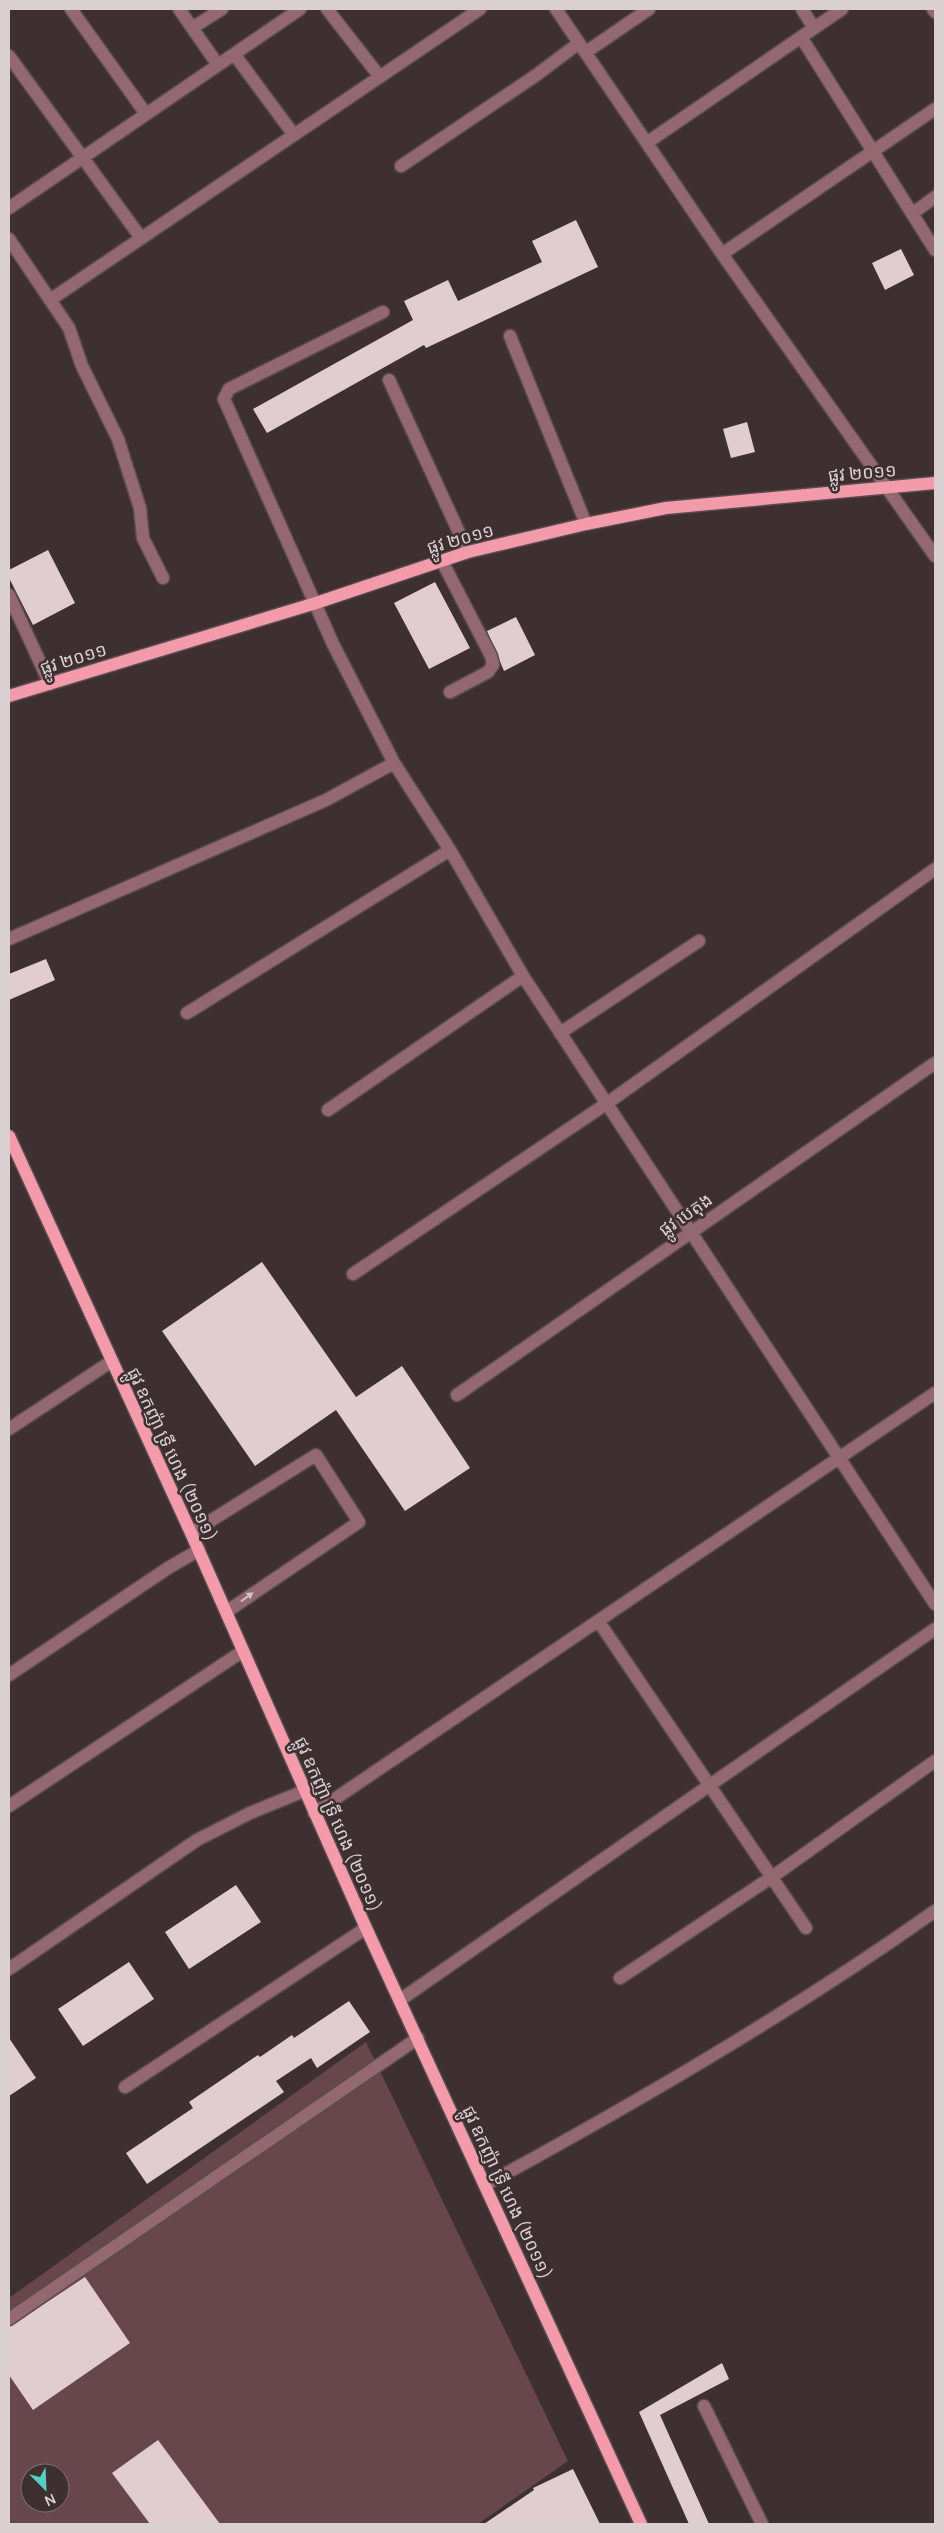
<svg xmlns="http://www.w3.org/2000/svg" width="944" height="2533" viewBox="0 0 944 2533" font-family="Manrope,'Noto Sans Khmer',sans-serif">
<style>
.green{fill:#67474c;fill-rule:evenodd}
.building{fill:#e1cdd0}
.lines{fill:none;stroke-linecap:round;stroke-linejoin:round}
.minor-casing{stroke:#5a4c4e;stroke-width:15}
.major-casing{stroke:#5a4c4e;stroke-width:15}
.minor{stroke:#946870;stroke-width:12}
.major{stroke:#f39aab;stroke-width:12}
.oneway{fill:#d0c0c3}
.labels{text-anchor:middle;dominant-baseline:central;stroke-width:5;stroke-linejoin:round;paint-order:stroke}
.street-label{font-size:18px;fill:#dad0d2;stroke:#3e2f31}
</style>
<rect width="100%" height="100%" fill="#3e2f31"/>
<!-- green -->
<path class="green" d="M 366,2042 L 568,2461 L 478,2524 L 9,2524 L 9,2298 ZM 30,2473 L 60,2473 L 60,2503 L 30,2503 Z"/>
<!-- building -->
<path class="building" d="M 576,220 L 598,267 L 426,348 L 424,345 L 267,433 L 253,409 L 413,320 L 404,301 L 448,280 L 458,301 L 542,262 L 532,241 Z
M 901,249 L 914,275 L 885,290 L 872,263 Z
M 747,422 L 755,452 L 731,458 L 723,429 Z
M 48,550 L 75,603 L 33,625 L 9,578 L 9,570 Z
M 435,582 L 470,648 L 429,669 L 394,603 Z
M 516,617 L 535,655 L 504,671 L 487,631 Z
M 46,959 L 55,980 L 9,1000 L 9,974 Z
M 262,1262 L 356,1397 L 402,1366 L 470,1468 L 405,1511 L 336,1410 L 255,1466 L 162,1331 Z
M 236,1885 L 261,1922 L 189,1969 L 165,1932 Z
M 129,1962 L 154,1999 L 83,2046 L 58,2009 Z
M 349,2001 L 370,2032 L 317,2068 L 311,2058 L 276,2081 L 284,2092 L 147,2184 L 126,2153 L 193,2108 L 189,2102 L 258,2055 L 260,2057 L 292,2035 L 294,2038 Z
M 9,2038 L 36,2078 L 9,2096 Z
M 85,2277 L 130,2343 L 33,2410 L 9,2375 L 9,2327 Z
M 722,2363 L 729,2379 L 660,2415 L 709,2524 L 689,2524 L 639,2412 Z
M 158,2440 L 220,2524 L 150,2524 L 112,2473 Z
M 573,2469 L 600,2524 L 484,2524 L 534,2490 L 533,2488 Z"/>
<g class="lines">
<!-- minor casing -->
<g class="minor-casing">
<path id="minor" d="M 71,9 L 146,114
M 179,9 L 218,65
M 327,9 L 380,77
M 556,9 L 722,254 L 935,556
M 802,9 L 814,28
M 933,9 L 935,12
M 192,28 L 222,9
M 801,37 L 935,250
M 586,52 L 649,9
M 234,54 L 294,135
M 9,56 L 141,238
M 648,142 L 842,9
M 401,166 L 535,76 L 579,43
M 9,208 L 300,9
M 913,213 L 935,197
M 9,239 L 69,328 L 82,366 L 118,439 L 140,508 L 143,538 L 163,578
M 722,254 L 935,109
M 50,300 L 480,9
M 383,312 L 229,389 L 224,399 L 333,644 L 394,763 L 450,850 L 523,976 L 935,1604
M 510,336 L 586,524
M 389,380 L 468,552
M 442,561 L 491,656 L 493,665 L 488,672 L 450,692
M 9,595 L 50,684
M 9,939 L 326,800 L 394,763
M 187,1013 L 450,850
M 560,1033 L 699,941
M 328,1110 L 523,976
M 353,1274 L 606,1104 L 935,869
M 457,1395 L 935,1063
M 9,1429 L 112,1361
M 191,1533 L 316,1455 L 359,1522 L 226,1612
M 599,1622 L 806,1928
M 9,1675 L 168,1568 L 199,1550
M 9,1806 L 243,1651
M 314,1813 L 935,1393
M 9,1969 L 197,1840 L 250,1813 L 304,1791
M 620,1978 L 772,1877 L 935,1761
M 400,2000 L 935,1629
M 125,2087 L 366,1928
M 485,2185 C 639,2101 792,2012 935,1911
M 9,2319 L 418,2038
M 704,2406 L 762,2524"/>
</g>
<!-- major casing -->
<g class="major-casing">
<path id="major" d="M 9,696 L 316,603 L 468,552 L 586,524 L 666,508 L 935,483
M 9,1136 L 191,1533 L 366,1928 L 641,2524"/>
</g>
<!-- minor -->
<use href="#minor" class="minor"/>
<!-- major -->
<use href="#major" class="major"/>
</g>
<!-- one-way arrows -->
<defs><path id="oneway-solid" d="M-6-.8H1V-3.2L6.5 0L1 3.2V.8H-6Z" transform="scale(1.25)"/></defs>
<use class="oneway" href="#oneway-solid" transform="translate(247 1597) rotate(-36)"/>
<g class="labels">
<!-- street labels -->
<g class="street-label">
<text transform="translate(862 472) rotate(-5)">ផ្លូវ ២០១១</text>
<text transform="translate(460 538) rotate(-16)">ផ្លូវ ២០១១</text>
<text transform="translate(73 658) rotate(-17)">ផ្លូវ ២០១១</text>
<text transform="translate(685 1214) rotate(-35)">ផ្លូវ បេតុង</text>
<text transform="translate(173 1454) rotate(65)">ផ្លូវ ឧកញ៉ា ទ្រី ហេង (២០១១)</text>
<text transform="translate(339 1824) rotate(66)">ផ្លូវ ឧកញ៉ា ទ្រី ហេង (២០១១)</text>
<text transform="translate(508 2192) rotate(65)">ផ្លូវ ឧកញ៉ា ទ្រី ហេង (២០១១)</text>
</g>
</g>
<!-- border -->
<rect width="944" height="2533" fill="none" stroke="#dad0d2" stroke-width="20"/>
<!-- north arrow -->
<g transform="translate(45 2488) rotate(156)"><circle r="24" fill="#3e2f31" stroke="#7c6f71"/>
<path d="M0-4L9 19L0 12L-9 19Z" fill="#56cec4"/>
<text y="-8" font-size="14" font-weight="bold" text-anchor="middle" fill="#dad0d2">N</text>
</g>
</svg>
